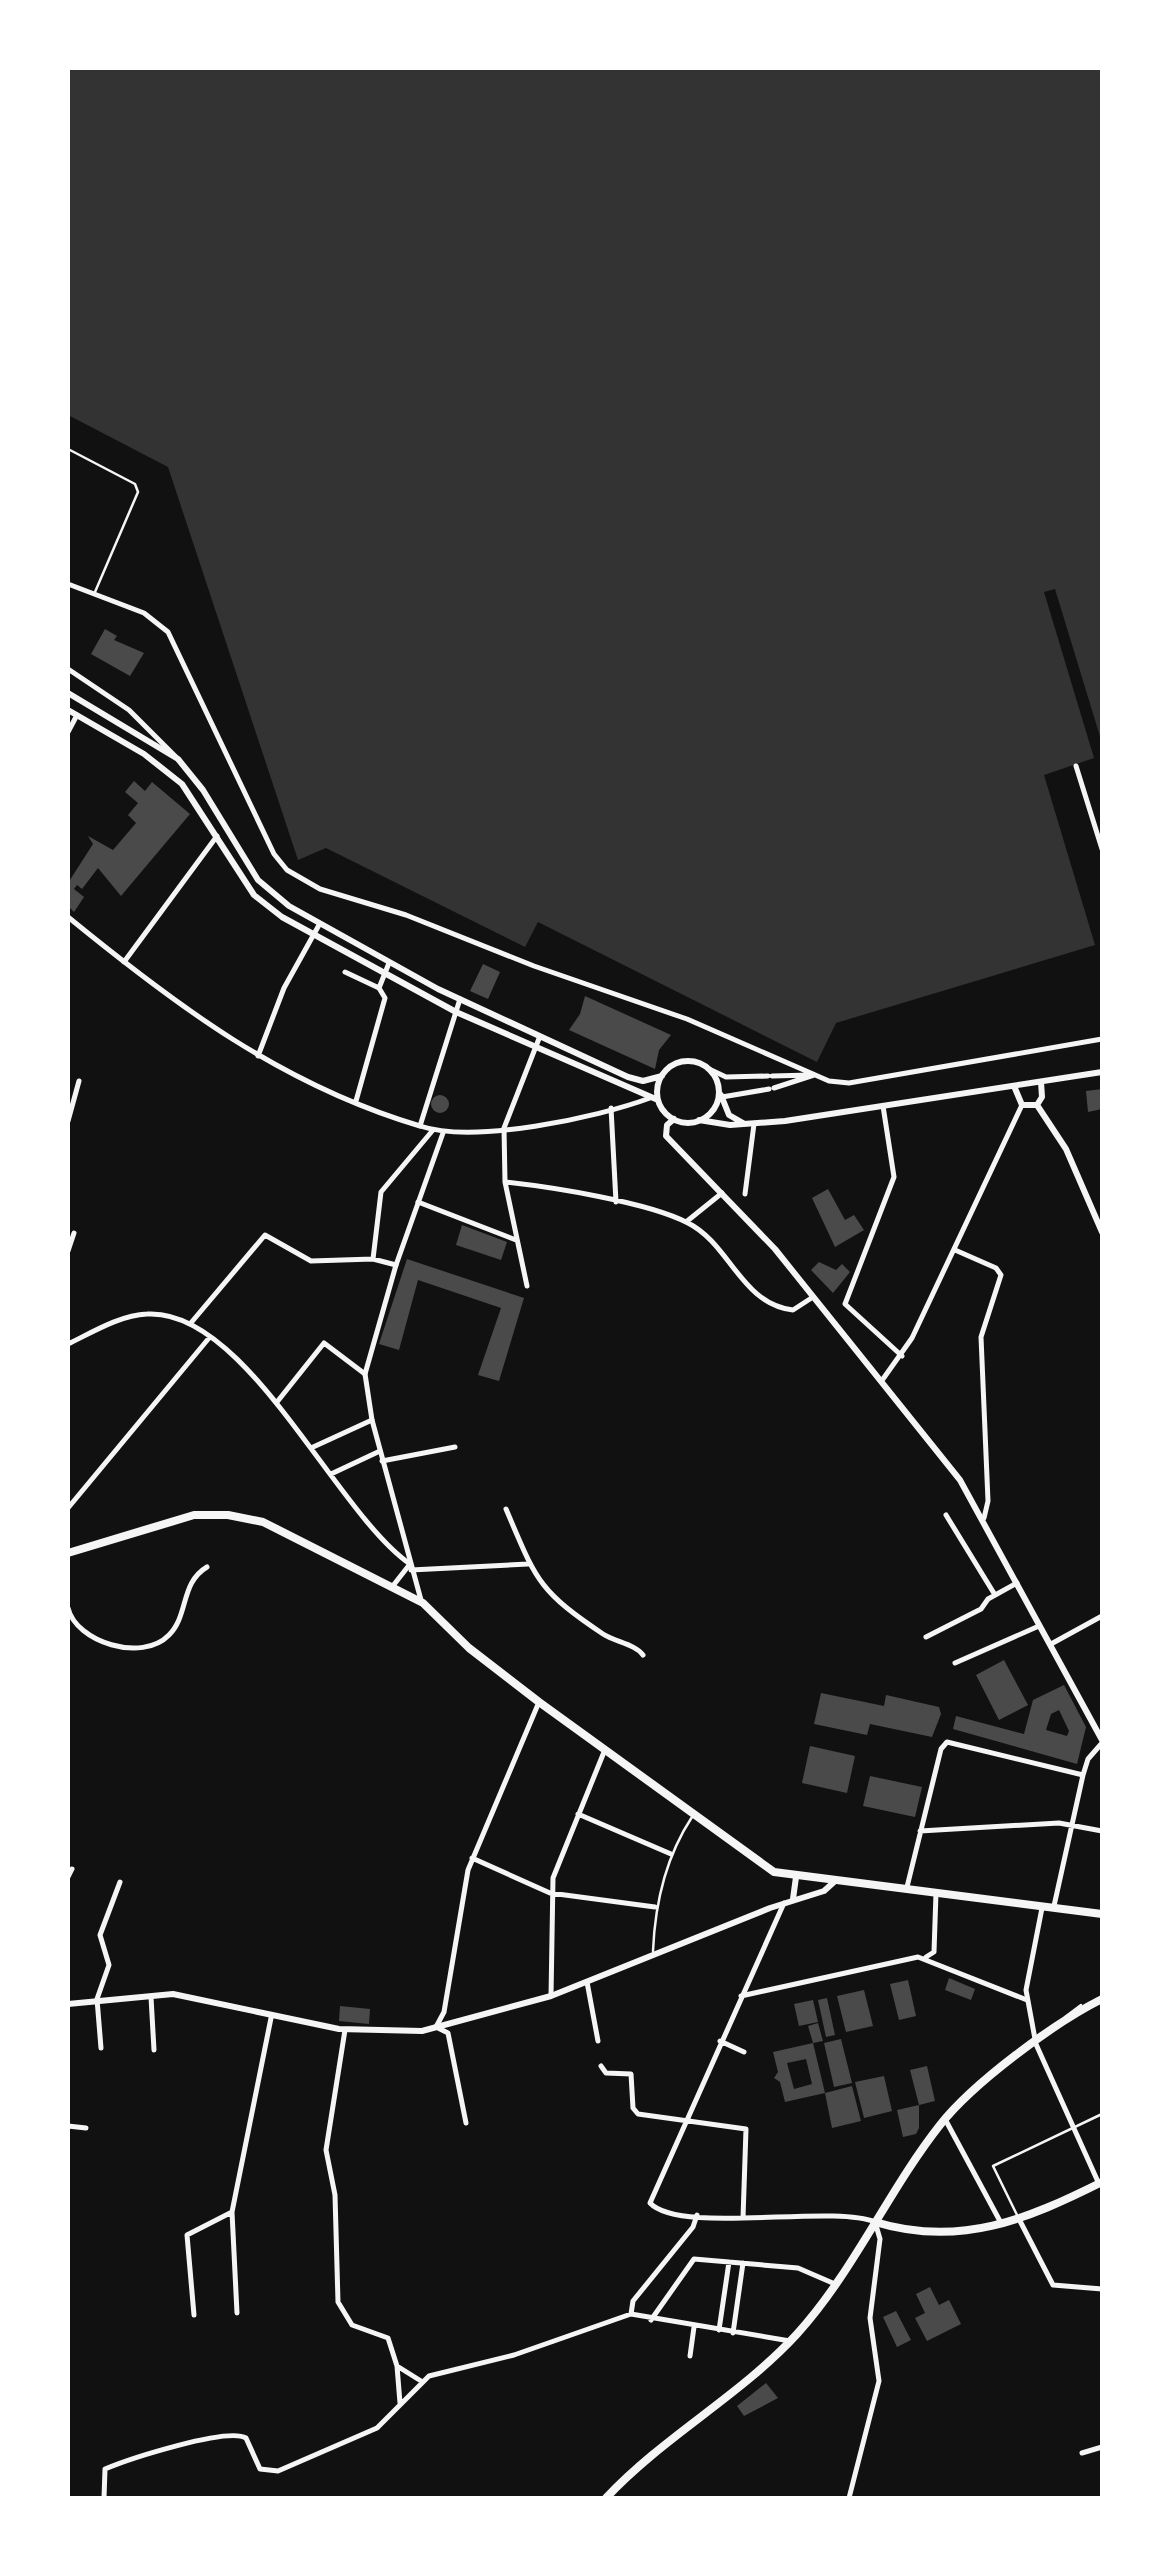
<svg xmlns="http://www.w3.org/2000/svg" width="1170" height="2566" viewBox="0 0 1170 2566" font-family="Ubuntu,sans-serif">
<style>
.water{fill:#333}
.building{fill:#4a4a4a;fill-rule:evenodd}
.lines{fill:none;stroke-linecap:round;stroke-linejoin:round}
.service{stroke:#f5f5f5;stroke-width:2.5}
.minor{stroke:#f5f5f5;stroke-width:5}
.tertiary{stroke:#f5f5f5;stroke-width:5}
.secondary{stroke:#f5f5f5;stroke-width:6}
.primary{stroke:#f5f5f5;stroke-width:8}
</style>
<rect width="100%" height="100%" fill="#111"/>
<!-- water -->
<path class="water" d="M 68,68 L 1102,68 L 1102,743 L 1055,589 L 1044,592 L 1094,758 L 1044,775 L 1095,945 L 836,1023 L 817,1062 L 538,922 L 525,947 L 326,848 L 298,860 L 168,467 L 68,415 Z"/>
<!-- building -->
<path class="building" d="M 105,629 L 117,636 L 114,640 L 144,653 L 130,676 L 91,654 Z
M 134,781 L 145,791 L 152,782 L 190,814 L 121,896 L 98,868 L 82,889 L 77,885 L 74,889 L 84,897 L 74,912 L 68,906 L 68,883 L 93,844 L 88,836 L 113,850 L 136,823 L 128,815 L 138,803 L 125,792 Z
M 483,964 L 500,972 L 488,999 L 470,991 Z
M 585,996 L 671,1035 L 659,1050 L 655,1069 L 569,1030 L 580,1014 Z
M 1102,1089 L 1102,1109 L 1088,1112 L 1086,1091 Z
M431 1104a9 9 0 1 1 18 0a9 9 0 1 1-18 0Z
M 828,1189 L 845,1220 L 854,1215 L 864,1230 L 835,1247 L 812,1198 Z
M 462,1225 L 507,1242 L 501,1260 L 456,1245 Z
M 407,1259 L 524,1298 L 499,1381 L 478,1375 L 501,1308 L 418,1280 L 399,1350 L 379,1344 Z
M 819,1262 L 836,1270 L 842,1264 L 850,1272 L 833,1293 L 811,1270 Z
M 1004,1660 L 1028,1705 L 999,1720 L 976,1675 Z
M 1064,1685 L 1086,1727 L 1077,1764 L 953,1729 L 956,1716 L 1024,1734 L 1033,1700 ZM 1059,1710 L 1069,1731 L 1067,1736 L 1046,1730 L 1051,1714 Z
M 821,1693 L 884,1706 L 886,1695 L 939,1707 L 941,1714 L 932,1737 L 870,1724 L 867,1735 L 814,1724 Z
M 810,1746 L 855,1756 L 847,1793 L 802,1783 Z
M 870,1776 L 922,1787 L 915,1817 L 863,1806 Z
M 949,1978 L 975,1989 L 971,2000 L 945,1990 Z
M 908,1980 L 916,2016 L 899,2020 L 890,1984 Z
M 864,1990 L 873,2026 L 846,2032 L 837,1996 Z
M 827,1998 L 835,2035 L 826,2037 L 818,2000 Z
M 813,2000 L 818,2022 L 799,2026 L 794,2004 Z
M 340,2006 L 370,2009 L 369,2024 L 339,2021 Z
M 818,2023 L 823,2041 L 813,2043 L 825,2093 L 785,2102 L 780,2082 L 774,2078 L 778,2072 L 773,2052 L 813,2043 L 808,2026 ZM 806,2059 L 812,2084 L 794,2089 L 787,2063 Z
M 841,2039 L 852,2083 L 834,2087 L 824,2043 Z
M 927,2066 L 935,2101 L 919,2105 L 910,2070 Z
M 884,2076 L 892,2111 L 864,2118 L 855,2082 Z
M 852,2086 L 861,2121 L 832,2128 L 825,2093 Z
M 919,2105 L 919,2128 L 916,2134 L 903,2137 L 897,2110 Z
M 930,2287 L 939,2305 L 949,2300 L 961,2324 L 927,2341 L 915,2318 L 925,2313 L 916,2294 Z
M 896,2311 L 911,2340 L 897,2347 L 883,2317 Z
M 766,2383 L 778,2398 L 744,2416 L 737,2406 Z"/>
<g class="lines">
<!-- service -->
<path class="service" d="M 68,449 L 135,484 L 138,492 L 95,592
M 653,1951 C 655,1903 665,1858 692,1817
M 1065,2017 L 1081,2005
M 1018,2217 L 993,2166 L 1102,2114"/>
<!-- minor -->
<path class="minor" d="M 68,584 L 144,613 L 168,632 L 274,854 L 287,870 L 320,889 L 406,915 L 534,966 L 687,1019 L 829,1081 L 849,1083 L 1102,1039
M 68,669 L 129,710 L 177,758
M 68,732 L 77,715
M 1076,766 L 1102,849
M 68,917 C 177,1006 282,1085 420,1126
M 124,962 L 217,836
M 345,972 L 379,988 L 385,998 L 356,1101
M 379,988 L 389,963
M 258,1056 L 284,988 L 319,925
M 709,1069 L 726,1077 L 768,1076
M 772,1076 L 811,1075
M 774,1088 L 814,1075
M 722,1097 L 769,1089
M 883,1106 L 894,1177 L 845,1304 L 902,1356
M 611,1108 L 616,1202
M 68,1121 L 79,1081
M 505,1182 C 551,1187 648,1202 688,1223 C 730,1244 741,1304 793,1310 L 813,1297
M 745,1194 L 754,1124
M 418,1202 L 516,1240
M 686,1222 L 722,1193
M 955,1250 L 996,1268 L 1001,1275 L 981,1337 L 988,1501 L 984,1518
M 68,1251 L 74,1233
M 396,1265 L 373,1259 L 381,1192 L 433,1130
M 527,1286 L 505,1182 L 504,1128 L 540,1036
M 190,1324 L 265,1235 L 311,1261 L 373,1259
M 68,1344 C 91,1333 120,1315 147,1314 C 246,1308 335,1512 410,1564
M 277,1402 L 324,1343 L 365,1374
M 311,1448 L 372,1420
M 382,1461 L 455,1447
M 331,1474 L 380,1451
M 68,1508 L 209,1338
M 506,1509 C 536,1579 537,1590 603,1634 C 615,1642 635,1644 643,1655
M 946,1515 L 995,1595
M 411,1570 L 528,1564
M 68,1608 C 76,1642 142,1663 169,1635 C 189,1615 180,1583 207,1567
M 926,1637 L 981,1609 L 988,1599 L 1017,1583
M 1051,1644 L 1102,1616
M 955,1663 L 1039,1626
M 578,1814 L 671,1854
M 920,1831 L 1059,1823 L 1102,1831
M 472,1858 L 550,1893 L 655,1907
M 68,1877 L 72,1869
M 907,1887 L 941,1749 L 947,1742 L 1083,1775
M 784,1903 L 650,2203 C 680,2235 831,2204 875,2222 L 880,2239 L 870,2318 L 879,2381 L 849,2498
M 1054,1906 L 1083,1775 L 1088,1759 L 1102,1743
M 926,1957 L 934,1952 L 936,1893
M 587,1982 L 598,2041
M 551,1996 L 553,1878 L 604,1752
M 741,1996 L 918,1957 L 1027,2000
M 151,1997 L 154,2050
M 345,2030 L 326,2150 L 335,2195 L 338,2302 L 352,2325 L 388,2338 L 397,2366 L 421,2381
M 720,2041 L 744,2052
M 1035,2042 L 1099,2184
M 101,2048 L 97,1999 L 109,1965 L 100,1935 L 120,1882
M 601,2066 L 606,2073 L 631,2074 L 633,2108 L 638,2114 L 746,2129 L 743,2218
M 945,2119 L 1001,2223
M 466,2123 L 448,2033 L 436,2027 L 444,2012 L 468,1870 L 539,1702
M 68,2126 L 86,2128
M 232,2212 L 237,2313
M 697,2215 L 693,2227 L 633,2301 L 631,2314 L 790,2341
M 1020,2221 L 1053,2285 L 1102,2289
M 194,2315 L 187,2235 L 232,2212 L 271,2018
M 651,2320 L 694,2259 L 798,2268 L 835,2284
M 719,2330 L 729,2262
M 733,2333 L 743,2263
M 690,2356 L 694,2327
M 397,2366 L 400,2403
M 1082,2453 L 1102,2447
M 104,2498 L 105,2469 C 129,2459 227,2427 246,2438 L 260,2469 L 278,2471 L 377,2428 L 429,2376 L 514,2355 L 631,2314"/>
<!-- tertiary -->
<path class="tertiary" d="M 460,999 L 420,1126 C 474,1144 596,1118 650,1098
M 883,1379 L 912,1338 L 1022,1105
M 392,1587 L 410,1564
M 421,1600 L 372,1420 L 365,1374 L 396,1265 L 443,1133
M 1035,2039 L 1026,1990 L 1042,1908"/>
<!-- secondary -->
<path class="secondary" d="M 68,693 L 178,759 L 203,790 L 258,880 L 289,906 L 438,989 L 628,1077 L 643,1081 L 662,1076
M 68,710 L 144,754 L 182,784 L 254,895 L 282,917 L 456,1012 L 658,1100
M657 1092a31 31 0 1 1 62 0a31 31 0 1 1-62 0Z
M 1014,1086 L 1022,1105 L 1037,1105
M 721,1095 L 729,1115 L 743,1123
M 1037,1105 L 1066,1149 L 1102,1232
M 1037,1105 L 1042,1097 L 1041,1082
M 674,1119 L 667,1125 L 666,1136 L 775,1249 L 960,1480 L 1102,1740
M 699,1120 L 730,1125 L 785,1121 L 1102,1072
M 793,1899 L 796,1877
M 68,2004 L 173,1994 L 339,2029 L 422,2031 L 551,1996 L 770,1908 L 824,1891 L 834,1882"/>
<!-- primary -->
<path class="primary" d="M 68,1553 L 194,1515 L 228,1515 L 263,1522 L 423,1603 L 469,1648 L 539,1702 L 774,1872 L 1102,1914
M 875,2222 C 960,2248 1028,2219 1102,2182
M 606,2498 C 664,2436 740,2396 797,2334 C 854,2271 888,2191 940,2125 C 973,2083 1054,2023 1102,1999"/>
</g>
<!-- border -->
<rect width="1170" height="2566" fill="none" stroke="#ffffff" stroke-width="140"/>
</svg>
